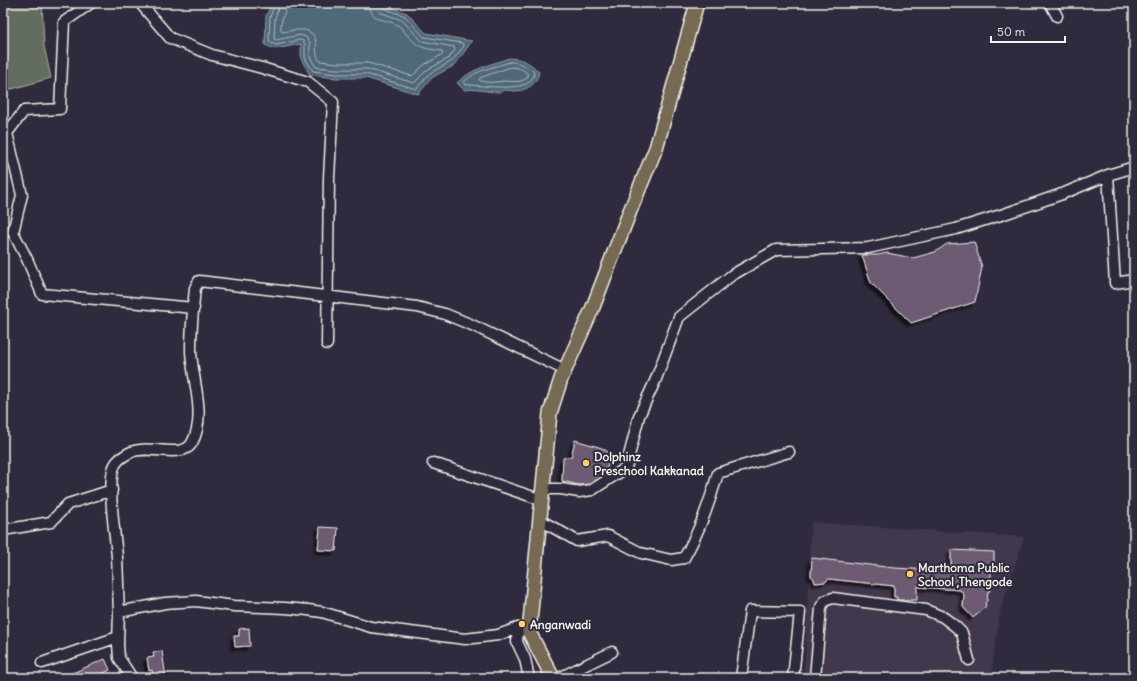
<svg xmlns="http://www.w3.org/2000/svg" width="1137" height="681" viewBox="0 0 1137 681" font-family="Delius,sans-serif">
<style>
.built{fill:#42384d}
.green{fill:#626d61;stroke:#abafa4}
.water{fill:#4f677a;stroke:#919ea6}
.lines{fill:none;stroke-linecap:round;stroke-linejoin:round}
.shore{stroke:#b2babc;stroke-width:1}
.building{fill:#6d5a73;stroke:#f4f1e8;filter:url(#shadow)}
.minor-casing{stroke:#f4f1e8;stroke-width:13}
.major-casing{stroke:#f4f1e8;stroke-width:16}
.minor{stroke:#2f2a3d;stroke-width:10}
.major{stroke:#766a54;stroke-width:13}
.poi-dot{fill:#ffd166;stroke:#2f2a3d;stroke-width:1.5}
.labels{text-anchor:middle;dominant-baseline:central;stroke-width:4;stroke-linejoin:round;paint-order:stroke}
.poi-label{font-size:12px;font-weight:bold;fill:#f4f1e8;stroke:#2f2a3d;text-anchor:start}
</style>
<defs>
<filter id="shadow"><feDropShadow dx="-3.5" dy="3.5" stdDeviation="1" flood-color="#0009"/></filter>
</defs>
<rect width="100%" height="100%" fill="#2f2a3d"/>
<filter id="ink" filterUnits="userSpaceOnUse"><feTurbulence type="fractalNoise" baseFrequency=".025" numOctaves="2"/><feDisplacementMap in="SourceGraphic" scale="8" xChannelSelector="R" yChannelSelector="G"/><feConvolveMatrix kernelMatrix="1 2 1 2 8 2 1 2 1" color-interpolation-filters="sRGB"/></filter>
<g filter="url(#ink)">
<!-- built -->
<path class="built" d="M 811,522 L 1024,537 L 1000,612 L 993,661 L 992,678 L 804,678 Z"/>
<!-- green -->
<path class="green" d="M 3,3 L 42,3 L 44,46 L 51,78 L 12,89 L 3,90 Z"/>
<!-- water -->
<path class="water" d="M 272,3 L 379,3 L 407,13 L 426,33 L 472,41 L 455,65 L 433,77 L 418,94 L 366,78 L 336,78 L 310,75 L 301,59 L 301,44 L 275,49 L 265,45 L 266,16 Z
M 509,58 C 524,59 529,62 539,72 C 537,84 527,91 514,91 C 511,91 508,90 505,90 C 499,91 504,92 498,92 C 486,92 475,88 464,90 L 457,83 C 472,68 490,65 509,58 Z"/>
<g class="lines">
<!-- shore -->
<path class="shore" d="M 275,3 L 270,17 L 269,42 L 276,45 L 300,40 L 303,41 L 305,44 L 305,58 L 313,71 L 336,74 L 366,74 L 416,89 L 430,73 L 452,61 L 464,46 L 462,43 L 424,37 L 405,16 L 383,8 L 381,6 L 380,3
M 280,3 L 275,18 L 274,39 L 276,40 L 300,35 L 306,37 L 310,43 L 310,57 L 316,67 L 336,69 L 367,69 L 414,83 L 427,70 L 449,58 L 455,50 L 454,47 L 422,41 L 402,20 L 379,12 L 376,8 L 375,3
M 286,3 C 286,14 280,19 281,31 L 283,32 C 295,30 314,25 316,43 C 317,50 315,55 320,61 L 337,63 L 368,63 L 412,76 L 424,65 L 443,54 L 442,51 C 426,48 421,50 409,37 C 406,34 402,28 399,26 C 387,18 370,23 369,3
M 510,62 C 520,62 526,66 534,72 C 535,96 479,84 466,85 L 464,84 L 464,82 C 475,70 495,67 510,62 Z
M 511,67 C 518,67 523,69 528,74 L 528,76 C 523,84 512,81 504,81 C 496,82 487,84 479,80 L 480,78 Z"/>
</g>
<!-- building -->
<path class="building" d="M 974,242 L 982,267 L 975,302 L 911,323 L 871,283 L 862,255 L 878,255 L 887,253 L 913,258 L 935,252 L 947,244 Z
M 575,440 L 602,448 L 611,454 L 607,468 L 598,471 L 595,480 L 590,484 L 579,485 L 562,481 L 563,458 L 571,457 Z
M 320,527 L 338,528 L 336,551 L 318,550 Z
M 951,550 L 994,552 L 994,563 L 993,563 L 993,566 L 991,567 L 991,577 L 989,577 L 990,591 L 988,591 L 987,601 L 985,603 L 986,606 L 973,618 L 963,607 L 964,595 L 960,590 L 917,587 L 917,600 L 897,600 L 897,597 L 894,597 L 894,586 L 829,579 L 825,582 L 815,583 L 814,579 L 811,576 L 812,558 L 894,568 L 951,571 Z
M 249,628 L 250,646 L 235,647 L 234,636 L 239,636 L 239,629 Z
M 162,651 L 166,678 L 153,678 L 152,670 L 149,671 L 147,658 L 154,657 L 153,652 Z
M 105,659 L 110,670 L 93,678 L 61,678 Z"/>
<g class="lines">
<!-- minor casing -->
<g class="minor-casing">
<path id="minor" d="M 91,3 L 64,22 L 60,109 L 24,111 L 7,133 L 22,195 L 13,232 L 27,259 L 42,294 L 194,308
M 140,3 L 170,38 L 212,55 L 262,68 L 308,82 L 333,102 L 329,178 L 327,344
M 1050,3 L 1057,16
M 1108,175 L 1115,283 L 1134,280
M 433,463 L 542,500
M 543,489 L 561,489 L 579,492 L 592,490 L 626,468 L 639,416 L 656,379 L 679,317 L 732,275 L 776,250 L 868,248 L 956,229 L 1004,214 L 1062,194 L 1108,175 L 1134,167
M 540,520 L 577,541 L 608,536 L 641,553 L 671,560 L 684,558 C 700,530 709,504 718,473 L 789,452
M 3,530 L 51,522 L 68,504 L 112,490
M 119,612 C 118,594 118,575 117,557 C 115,532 108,494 113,470 C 115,461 122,457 129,453 C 146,443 183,460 192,443 C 207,415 192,380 191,351 C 191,330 193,308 195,288 L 199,281 L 417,307 L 445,314 L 472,325 L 565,370
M 524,630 L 518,628 L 517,642 L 525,659 L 529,678
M 42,663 L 118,637
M 132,678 L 119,658 L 118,644 L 119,612 L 165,603 L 196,601 L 234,606 L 285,608 L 308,610 L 322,612 L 371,627 L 465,639 L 498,635 L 518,628
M 559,678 L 612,652
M 741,678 L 750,611 L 800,612 L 793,678
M 815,678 L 821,608 C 823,601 826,600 833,598 L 926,610 L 943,617 L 955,626 L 962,633 L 969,660"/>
</g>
<!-- major casing -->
<g class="major-casing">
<path id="major" d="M 553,678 L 529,632 L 550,413 L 561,379 L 593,307 L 630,211 L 656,148 L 697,3"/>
</g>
<!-- minor -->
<use href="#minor" class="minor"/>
<!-- major -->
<use href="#major" class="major"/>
</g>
</g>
<!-- markers -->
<g class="poi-dot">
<circle cx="586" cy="463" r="4"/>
<circle cx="910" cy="574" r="4"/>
<circle cx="522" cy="624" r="4"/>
</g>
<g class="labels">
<!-- poi labels -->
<g class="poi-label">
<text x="594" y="456">Dolphinz<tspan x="594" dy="14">Preschool Kakkanad</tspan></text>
<text x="918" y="567">Marthoma Public<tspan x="918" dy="14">School ,Thengode</tspan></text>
<text x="530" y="624">Anganwadi</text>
</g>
</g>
<!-- margin -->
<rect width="1137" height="681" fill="none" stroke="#2f2a3d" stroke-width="16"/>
<rect x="8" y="8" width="1121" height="665" fill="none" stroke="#f4f1e8" stroke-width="1.5" filter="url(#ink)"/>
<!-- scale -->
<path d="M991 36v6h74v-6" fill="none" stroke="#f4f1e8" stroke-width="2"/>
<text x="997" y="36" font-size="12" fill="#f4f1e8" stroke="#2f2a3d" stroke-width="3" paint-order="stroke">50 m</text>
</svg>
